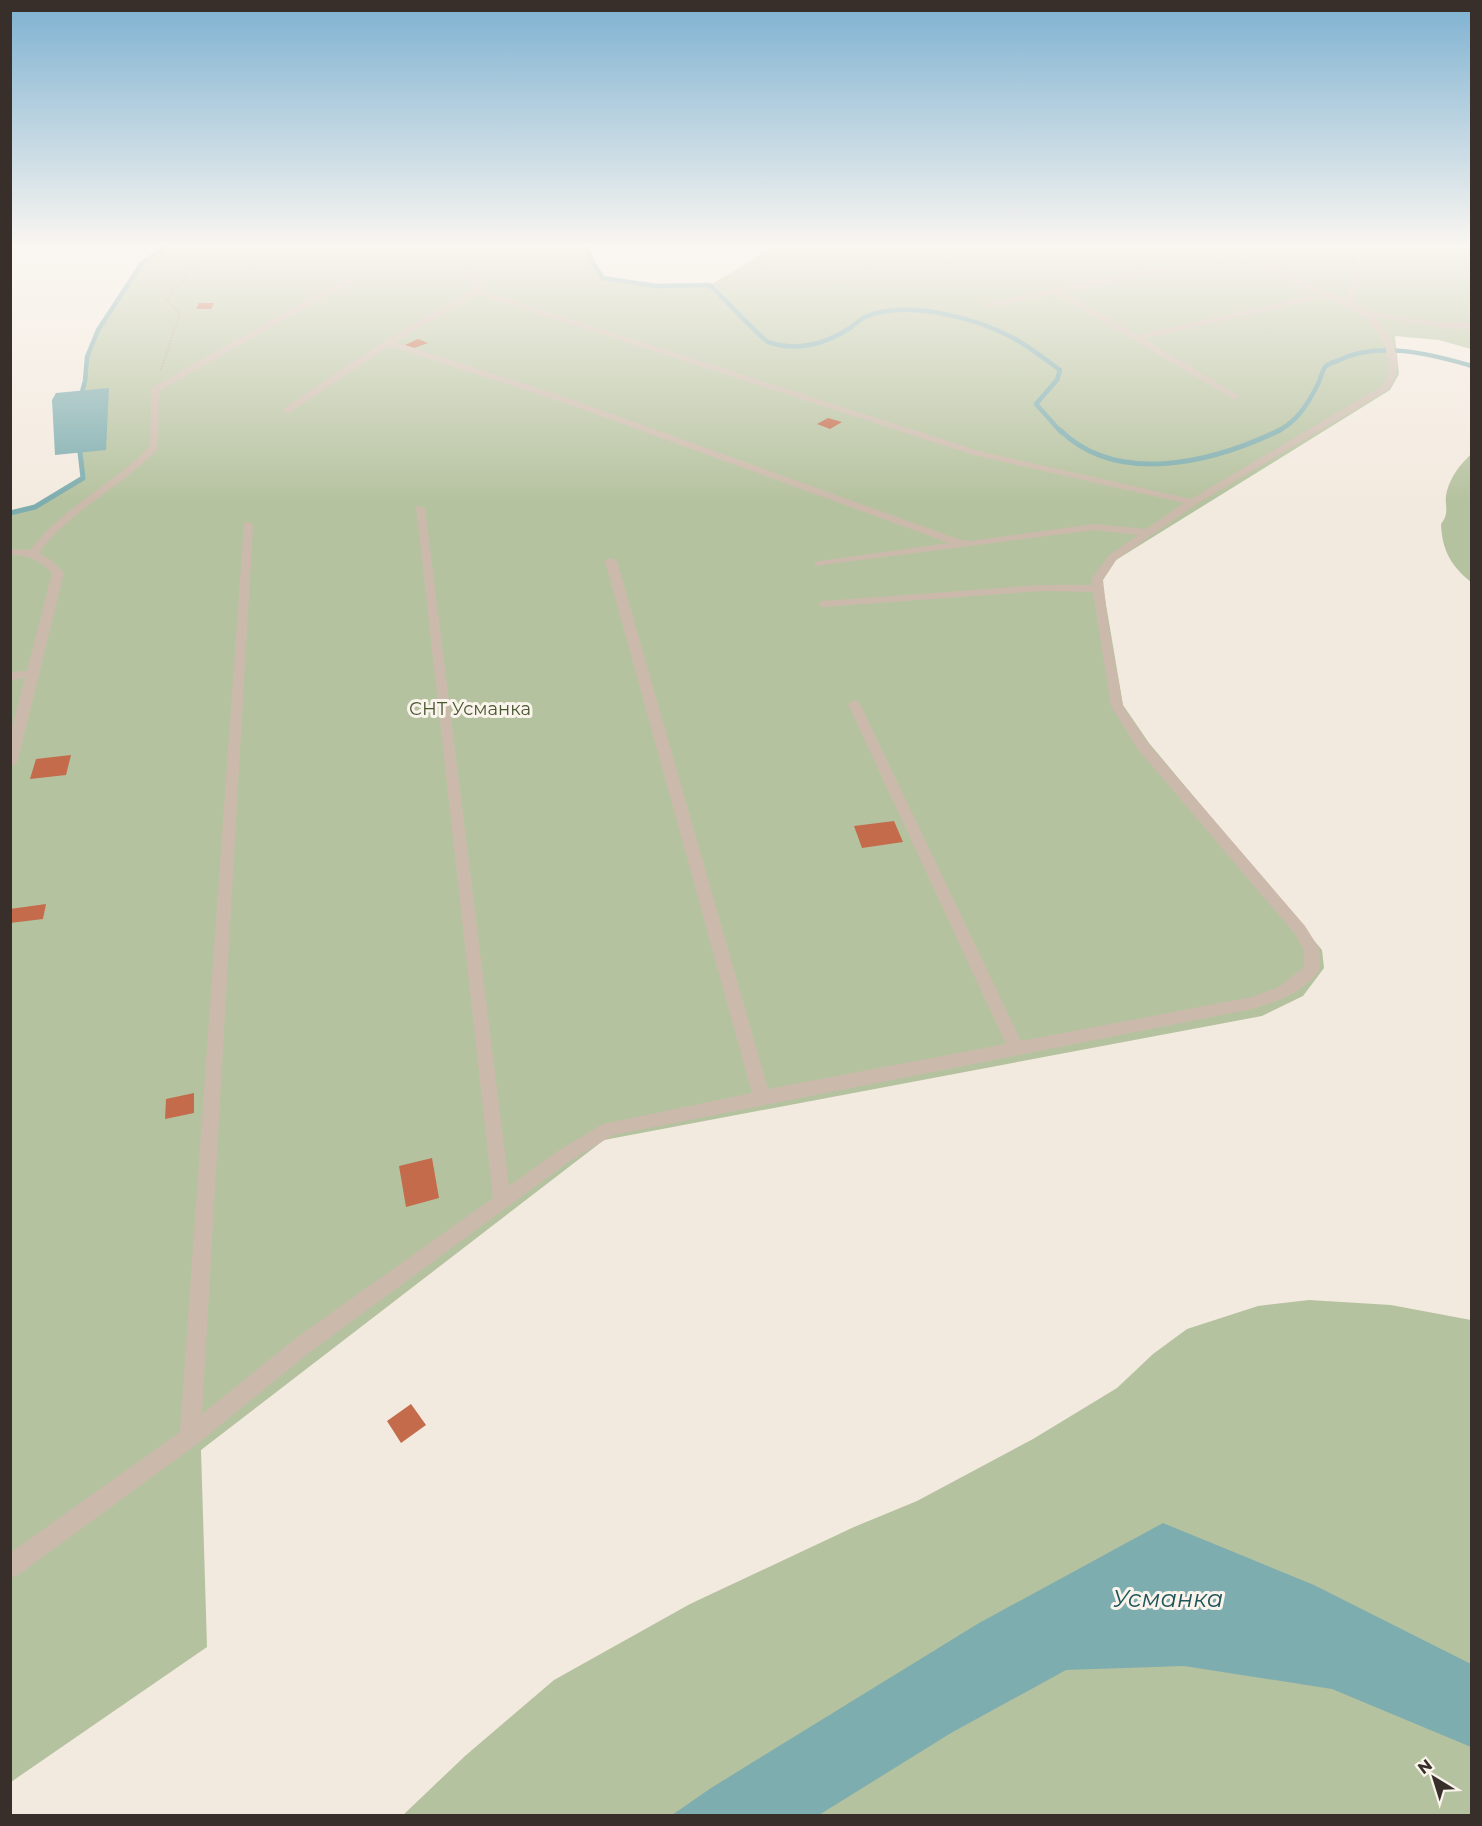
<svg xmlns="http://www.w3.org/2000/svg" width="1482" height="1826" viewBox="0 0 1482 1826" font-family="Montserrat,sans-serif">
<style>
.green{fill:#b5c29f}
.water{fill:#7eadaf}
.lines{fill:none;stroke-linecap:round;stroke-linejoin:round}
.stream-far1{stroke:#7eadaf;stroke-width:4.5}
.stream{stroke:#7eadaf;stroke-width:5}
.building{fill:#c46b4c}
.path{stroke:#b7a495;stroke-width:2;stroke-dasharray:1.5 1.5;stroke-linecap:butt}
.street{fill:#cbbaab;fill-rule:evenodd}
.labels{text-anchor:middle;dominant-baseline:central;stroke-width:6;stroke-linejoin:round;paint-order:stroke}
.park-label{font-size:18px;fill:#47572e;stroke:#faf4ec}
.near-water-label{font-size:24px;font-style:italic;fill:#20555a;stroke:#faf4ec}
</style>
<rect width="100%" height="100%" fill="#f3eadf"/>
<!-- green -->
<path class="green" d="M 166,247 L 587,247 L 593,263 L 604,278 L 656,286 L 710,285 L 774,247 L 1471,247 L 1471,349 L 1439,340 L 1395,336 L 1399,374 L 1390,390 L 1116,560 L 1102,581 L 1123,705 L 1149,743 L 1322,950 L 1324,968 L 1303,996 L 1262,1016 L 604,1140 L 201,1450 L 207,1647 L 11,1782 L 11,513 L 35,507 L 83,478 L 78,436 L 81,394 L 85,381 L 87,357 L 98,330 L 142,263 Z
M 1471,454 L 1471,582 C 1451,566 1442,550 1441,524 C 1451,511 1443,505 1447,491 C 1451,476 1460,465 1471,454 Z
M 1309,1300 L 1391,1305 L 1471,1320 L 1471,1815 L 402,1816 L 465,1756 L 554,1680 L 690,1604 L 854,1527 L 917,1501 L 1033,1439 L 1117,1388 L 1153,1354 L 1187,1329 L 1258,1306 Z"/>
<!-- water -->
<path class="water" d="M 109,388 L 106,450 L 55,455 L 52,400 L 56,393 Z
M 1163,1523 L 1314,1585 L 1471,1664 L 1471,1747 L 1332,1689 L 1184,1666 L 1066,1670 L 951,1733 L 819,1815 L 672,1815 L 711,1788 L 979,1623 Z"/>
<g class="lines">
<!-- stream-far1 -->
<path class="stream-far1" d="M 587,247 L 593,263 L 603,278 L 656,286 L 710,285 C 718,293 763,340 768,342 C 797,352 825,344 850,328 C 856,324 860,319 865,317 C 906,299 977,318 1015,339 C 1031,348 1045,359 1060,370 L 1057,380 L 1036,404 L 1061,432
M 80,399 L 85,381 L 87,357 L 98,330 L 142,263 L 166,247
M 1276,432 C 1297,422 1308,404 1318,384 C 1320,380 1322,371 1325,367 C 1327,365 1334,362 1337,361 C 1377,340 1431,354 1472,366"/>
<!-- stream -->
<path class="stream" d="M 1060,430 C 1118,487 1214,462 1280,430
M 10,513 L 35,507 L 83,478 L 79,444"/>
</g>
<!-- building -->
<path class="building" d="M 199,303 L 214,303 L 211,309 L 196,309 Z
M 418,339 L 428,343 L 414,348 L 405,345 Z
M 828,418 L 842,422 L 830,429 L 817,424 Z
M 71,755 L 66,775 L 30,779 L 36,759 Z
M 894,821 L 903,842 L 862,848 L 854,826 Z
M 46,904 L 43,919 L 10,923 L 10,909 Z
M 194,1093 L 194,1113 L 165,1119 L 166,1099 Z
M 432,1158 L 439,1198 L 406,1207 L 399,1166 Z
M 411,1404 L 426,1425 L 401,1443 L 387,1421 Z"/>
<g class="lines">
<!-- path -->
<path class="path" d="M 161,370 L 180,314 L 167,300 L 193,265"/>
<!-- street -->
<path class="street" d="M 212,247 L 221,247 L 202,257 L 195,255 Z
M 382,247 L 403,249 L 474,274 L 484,284 L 481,290 L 496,295 L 979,451 L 1191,499 L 1382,386 L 1388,375 L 1389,362 L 1385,346 L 1378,332 L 1362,315 L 1325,297 L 1144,339 L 1238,395 L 1240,397 L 1235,400 L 1056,294 L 988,307 L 984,305 L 985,303 L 1231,253 L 1220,247 L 1228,247 L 1242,252 L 1345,300 L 1354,277 L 1357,254 L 1350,247 L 1358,247 L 1365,253 L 1362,277 L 1352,304 C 1385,319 1435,322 1472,323 L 1472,329 L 1446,328 L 1374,317 C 1395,339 1406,362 1388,390 L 1197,504 L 1116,560 L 1103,580 L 1108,623 L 1123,706 L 1147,742 L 1305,926 L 1320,950 L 1320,969 C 1306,992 1277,1002 1252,1009 L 613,1135 L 570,1161 L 310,1352 L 197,1444 L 18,1575 L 10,1578 L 10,1553 L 180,1432 L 244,523 L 248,522 L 253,525 L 202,1414 L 296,1338 L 493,1198 L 416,506 L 425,508 L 509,1186 L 558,1151 L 603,1124 L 752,1093 L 605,561 L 607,559 L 611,558 L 617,561 L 768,1089 L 1006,1044 L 848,704 L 854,700 L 860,704 L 1021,1041 L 1252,997 L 1279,987 L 1304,967 L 1304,950 L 1295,934 L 1137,748 L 1111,706 L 1093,592 L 1041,591 L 823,607 L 817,604 L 823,601 L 1041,585 L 1092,585 L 1091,580 L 1108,556 L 1138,535 L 1094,530 L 815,566 L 815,562 L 819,561 L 949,543 L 562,402 L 389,346 L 289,413 L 283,413 L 283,409 C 345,366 407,325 474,290 L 476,284 L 468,278 L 400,254 L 159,391 L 158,449 C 122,487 70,510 39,553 L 52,561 L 64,573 L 17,763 L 10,767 L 10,735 L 25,678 L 10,680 L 10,672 L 27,671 L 52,573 C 40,561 28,554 10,555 L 10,549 L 30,550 C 62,507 113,485 150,446 L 151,388 L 393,252 ZM 1237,257 L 1318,294 L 1137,335 L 1064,292 ZM 478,294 L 973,455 L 1184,503 L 1146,529 L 1094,524 L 970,541 L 958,539 L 568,398 L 395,342 Z
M 997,247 L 1010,247 L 833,282 L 829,280 Z"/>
</g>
<!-- sky -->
<linearGradient id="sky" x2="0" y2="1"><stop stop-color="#7db1d1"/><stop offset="0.49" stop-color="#faf6f1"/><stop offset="1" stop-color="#faf6f1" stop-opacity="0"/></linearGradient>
<rect width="1482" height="502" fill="url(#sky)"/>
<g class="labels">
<!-- park labels -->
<g class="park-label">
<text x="470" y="709">СНТ Усманка</text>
</g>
<!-- near-water labels -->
<g class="near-water-label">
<text x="1168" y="1598">Усманка</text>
</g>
</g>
<!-- border -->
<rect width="1482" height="1826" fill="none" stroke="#392f2a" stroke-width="24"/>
<!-- north arrow -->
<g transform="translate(1434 1778) rotate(322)" stroke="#faf4ec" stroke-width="4.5" paint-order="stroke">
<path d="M0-4.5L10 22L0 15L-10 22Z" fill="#392f2a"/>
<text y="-9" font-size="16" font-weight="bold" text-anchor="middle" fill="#392f2a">N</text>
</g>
</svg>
